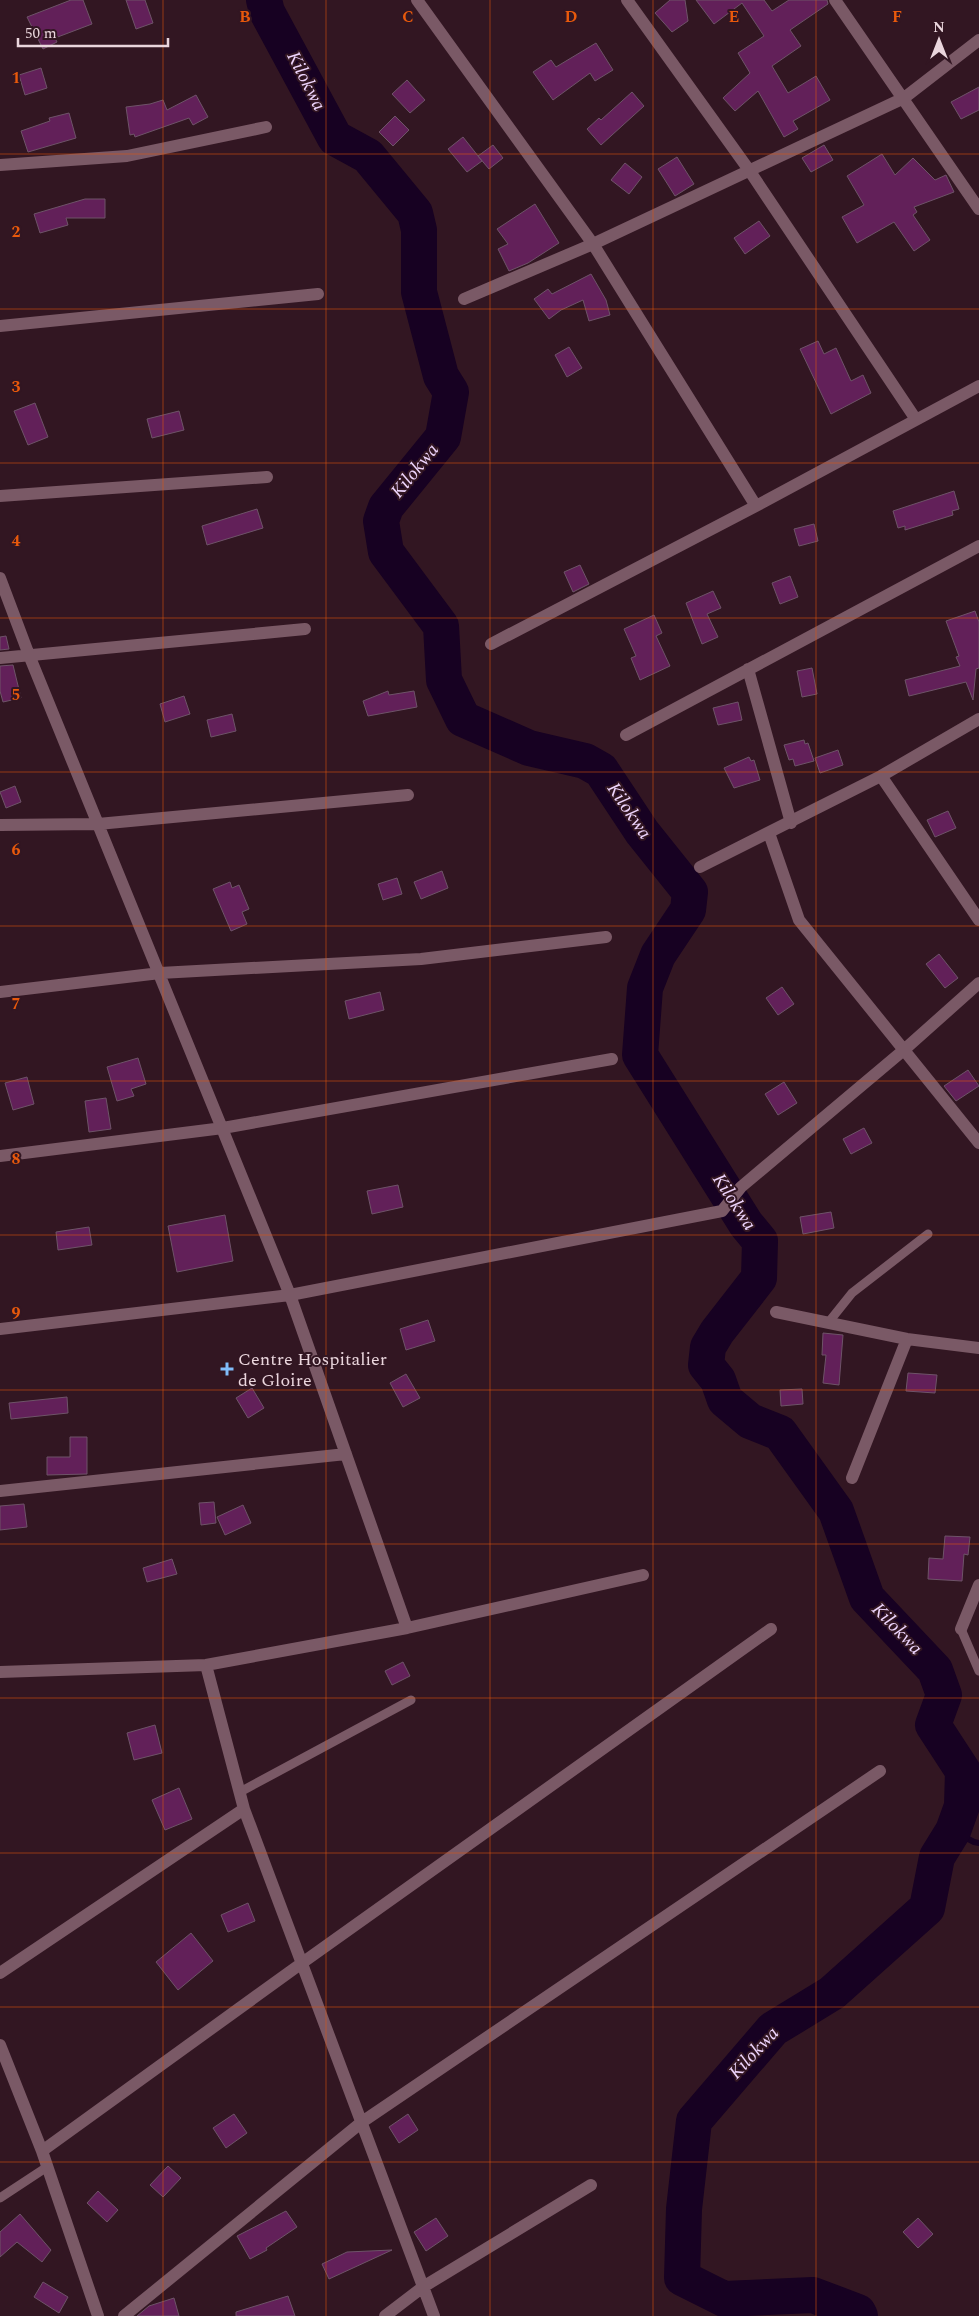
<svg xmlns="http://www.w3.org/2000/svg" width="979" height="2316" viewBox="0 0 979 2316" font-family="Spectral,serif">
<style>
.lines{fill:none;stroke-linecap:round;stroke-linejoin:round}
.stream{stroke:#170122;stroke-width:6}
.river{stroke:#170122;stroke-width:36}
.building{fill:#622059;stroke:#6e5368}
.lane{stroke:#7a5966;stroke-width:9}
.street{stroke:#7a5966;stroke-width:12}
.grid{fill:none;stroke:#e8590c;stroke-width:1;stroke-opacity:0.55}
.poi-dot{fill:#81bdfa;stroke:#321622;stroke-width:2}
.labels{text-anchor:middle;dominant-baseline:central;stroke-width:4;stroke-linejoin:round;paint-order:stroke}
.poi-label{font-size:18px;fill:#ead6dd;stroke:#321622;text-anchor:start}
.water-label{font-size:19px;font-style:italic;fill:#eed5fd;stroke:#321622}
.grid-label{font-size:16px;text-anchor:middle;font-weight:bold;fill:#e8590c;stroke:#321622;stroke-width:4;stroke-linejoin:round;paint-order:stroke}
</style>
<rect width="100%" height="100%" fill="#321622"/>
<g class="lines">
<!-- stream -->
<path class="stream" d="M 953,1831 L 974,1842 L 979,1843"/>
<!-- river -->
<path class="river" d="M 264,0 L 267,12 L 335,138 L 368,156 L 415,213 L 419,230 L 419,292 L 441,376 L 451,392 L 443,437 L 386,507 L 381,521 L 386,552 L 441,626 L 444,680 L 463,719 L 529,748 L 585,761 L 601,770 L 642,832 L 690,892 L 688,910 L 658,955 L 645,988 L 640,1055 L 746,1224 L 760,1241 L 759,1278 L 717,1332 L 708,1347 L 706,1365 L 718,1380 L 725,1400 L 750,1421 L 780,1433 L 836,1511 L 867,1598 L 935,1670 L 944,1695 L 933,1725 L 963,1771 L 962,1806 L 953,1831 L 937,1857 L 927,1908 L 832,1993 L 773,2029 L 694,2121 L 684,2209 L 682,2278 L 724,2299 L 813,2295 L 858,2312 L 860,2316"/>
</g>
<!-- building -->
<path class="building" d="M 71,0 L 83,0 L 92,24 L 55,38 L 57,42 L 43,49 L 27,17 Z
M 126,0 L 145,0 L 153,23 L 136,29 Z
M 670,0 L 685,0 L 688,21 L 672,32 L 655,13 Z
M 696,0 L 764,0 L 772,11 L 789,0 L 827,0 L 828,4 L 790,30 L 801,46 L 772,66 L 788,93 L 816,76 L 830,100 L 793,121 L 798,129 L 784,137 L 758,91 L 735,111 L 723,98 L 750,73 L 738,53 L 764,36 L 742,3 L 714,24 Z
M 596,43 L 613,70 L 595,81 L 590,73 L 553,100 L 533,72 L 551,60 L 556,67 Z
M 41,68 L 47,88 L 25,95 L 19,75 Z
M 407,80 L 425,100 L 410,113 L 392,94 Z
M 979,87 L 979,110 L 961,119 L 951,102 Z
M 632,92 L 644,106 L 601,145 L 587,129 L 599,118 L 601,120 Z
M 196,95 L 208,117 L 193,125 L 189,118 L 135,137 L 134,134 L 130,135 L 126,107 L 150,104 L 163,100 L 167,110 Z
M 69,113 L 76,138 L 28,152 L 21,131 L 50,121 L 49,118 Z
M 395,116 L 409,130 L 393,146 L 379,132 Z
M 463,137 L 482,161 L 467,172 L 448,149 Z
M 493,145 L 503,158 L 489,169 L 478,156 Z
M 824,145 L 833,160 L 811,172 L 802,158 Z
M 882,154 L 895,175 L 913,158 L 935,180 L 946,175 L 954,192 L 914,207 L 917,212 L 913,215 L 930,240 L 914,251 L 894,222 L 857,243 L 842,217 L 864,205 L 847,176 Z
M 677,157 L 694,184 L 675,196 L 658,169 Z
M 625,163 L 642,177 L 629,194 L 611,180 Z
M 85,199 L 105,199 L 105,218 L 66,218 L 68,225 L 40,233 L 34,214 Z
M 535,204 L 559,243 L 528,263 L 509,271 L 498,249 L 508,244 L 497,229 Z
M 759,221 L 770,236 L 745,254 L 734,238 Z
M 591,274 L 606,300 L 610,315 L 589,321 L 583,300 L 561,310 L 549,319 L 534,299 L 548,289 L 552,294 Z
M 818,341 L 824,354 L 836,348 L 851,381 L 863,375 L 871,393 L 831,414 L 800,349 Z
M 569,347 L 582,368 L 567,377 L 555,355 Z
M 35,403 L 48,437 L 28,445 L 14,411 Z
M 179,411 L 184,430 L 152,438 L 147,419 Z
M 954,491 L 959,509 L 952,511 L 953,515 L 905,530 L 905,526 L 898,528 L 893,511 Z
M 257,509 L 263,528 L 207,545 L 202,526 Z
M 814,524 L 818,541 L 799,546 L 794,529 Z
M 580,565 L 589,584 L 573,592 L 564,572 Z
M 790,576 L 798,597 L 780,604 L 772,583 Z
M 713,591 L 721,608 L 707,614 L 718,637 L 702,644 L 686,603 Z
M 975,611 L 979,622 L 979,668 L 976,669 L 973,700 L 966,682 L 909,696 L 905,680 L 960,666 L 956,657 L 959,656 L 946,621 Z
M 654,615 L 662,633 L 656,636 L 670,666 L 640,680 L 631,658 L 636,656 L 624,629 Z
M 6,636 L 9,649 L 0,650 L 0,637 Z
M 13,665 L 21,698 L 3,702 L 0,691 L 0,666 Z
M 812,668 L 817,694 L 802,697 L 797,671 Z
M 388,691 L 389,695 L 414,691 L 417,707 L 368,716 L 363,701 Z
M 184,696 L 190,714 L 165,722 L 160,704 Z
M 738,702 L 742,720 L 718,725 L 713,708 Z
M 232,714 L 236,731 L 211,737 L 207,720 Z
M 804,740 L 805,744 L 808,743 L 814,761 L 795,766 L 793,759 L 789,760 L 784,745 Z
M 838,750 L 843,765 L 820,773 L 815,758 Z
M 749,757 L 751,761 L 754,760 L 760,780 L 734,788 L 724,768 Z
M 15,786 L 21,802 L 6,808 L 0,792 Z
M 948,811 L 956,828 L 935,837 L 927,820 Z
M 442,871 L 448,888 L 421,899 L 414,882 Z
M 397,878 L 402,894 L 383,900 L 378,884 Z
M 230,882 L 232,888 L 239,885 L 249,909 L 242,912 L 247,924 L 231,931 L 213,889 Z
M 939,954 L 958,978 L 945,988 L 926,964 Z
M 782,987 L 794,1004 L 778,1015 L 766,998 Z
M 380,992 L 384,1010 L 349,1019 L 345,1001 Z
M 138,1058 L 146,1084 L 131,1089 L 134,1096 L 117,1101 L 107,1067 Z
M 968,1070 L 979,1086 L 956,1101 L 944,1086 Z
M 27,1077 L 34,1104 L 13,1110 L 5,1083 Z
M 784,1082 L 797,1103 L 778,1115 L 765,1094 Z
M 106,1098 L 111,1129 L 89,1132 L 85,1101 Z
M 864,1128 L 872,1143 L 851,1154 L 843,1139 Z
M 398,1185 L 403,1207 L 372,1214 L 367,1191 Z
M 831,1212 L 834,1228 L 803,1234 L 800,1217 Z
M 225,1215 L 233,1261 L 177,1272 L 168,1226 Z
M 89,1227 L 92,1245 L 58,1250 L 56,1232 Z
M 428,1320 L 435,1341 L 406,1350 L 400,1329 Z
M 823,1333 L 843,1335 L 839,1385 L 823,1383 L 826,1355 L 822,1355 Z
M 908,1373 L 937,1375 L 935,1393 L 906,1391 Z
M 406,1374 L 420,1398 L 403,1407 L 390,1383 Z
M 252,1388 L 264,1408 L 248,1418 L 236,1398 Z
M 802,1389 L 803,1404 L 781,1406 L 780,1390 Z
M 67,1397 L 68,1413 L 11,1419 L 9,1403 Z
M 70,1437 L 87,1437 L 87,1474 L 47,1475 L 47,1457 L 70,1457 Z
M 214,1502 L 216,1523 L 201,1525 L 199,1503 Z
M 24,1504 L 27,1527 L 0,1530 L 0,1506 Z
M 243,1505 L 251,1523 L 225,1535 L 217,1517 Z
M 945,1536 L 970,1537 L 968,1555 L 964,1554 L 962,1581 L 928,1579 L 929,1558 L 943,1559 Z
M 172,1559 L 177,1574 L 147,1582 L 143,1568 Z
M 403,1662 L 410,1676 L 392,1685 L 385,1671 Z
M 155,1725 L 162,1753 L 134,1760 L 127,1733 Z
M 179,1788 L 192,1819 L 165,1830 L 152,1800 Z
M 248,1903 L 255,1921 L 228,1932 L 221,1915 Z
M 191,1933 L 213,1961 L 178,1990 L 156,1962 Z
M 234,2114 L 247,2133 L 226,2148 L 213,2128 Z
M 408,2114 L 418,2130 L 399,2143 L 389,2127 Z
M 168,2166 L 181,2178 L 163,2197 L 150,2185 Z
M 98,2191 L 118,2210 L 107,2222 L 87,2203 Z
M 286,2211 L 297,2227 L 266,2248 L 267,2250 L 250,2259 L 237,2236 Z
M 20,2214 L 51,2250 L 42,2262 L 17,2242 L 0,2257 L 0,2232 Z
M 436,2218 L 448,2236 L 426,2251 L 414,2232 Z
M 918,2218 L 933,2234 L 918,2248 L 903,2232 Z
M 392,2250 L 329,2279 L 322,2264 L 347,2252 Z
M 43,2282 L 68,2297 L 59,2313 L 34,2297 Z
M 288,2296 L 295,2316 L 236,2316 L 236,2312 Z
M 174,2298 L 179,2316 L 137,2316 L 149,2306 Z"/>
<g class="lines">
<!-- lane -->
<path class="lane" d="M 828,1323 L 852,1293 L 928,1234
M 961,1629 L 979,1671
M 240,1792 L 411,1700
M 0,2198 L 47,2167"/>
<!-- street -->
<path class="street" d="M 417,0 L 593,244 L 756,506
M 627,0 L 749,170 L 915,418
M 835,0 L 979,209
M 0,165 L 127,156 L 266,127
M 464,299 L 593,244 L 904,98 L 979,40
M 0,326 L 318,294
M 0,496 L 267,477
M 0,578 L 29,655 L 290,1295 L 407,1628
M 491,644 L 756,506 L 979,386
M 0,658 L 305,629
M 748,669 L 791,823
M 626,735 L 979,546
M 881,776 L 979,920
M 0,825 L 98,824 L 408,795
M 769,833 L 799,920 L 979,1143
M 700,867 L 881,776 L 979,719
M 0,992 L 160,973 L 421,959 L 606,937
M 0,1156 L 223,1128 L 612,1059
M 776,1312 L 907,1339 L 979,1348
M 0,1329 L 290,1295 L 722,1211 L 741,1187 L 905,1049 L 979,983
M 852,1478 L 907,1339
M 0,1491 L 346,1454
M 961,1629 L 979,1585
M 206,1665 L 244,1809 L 434,2316
M 0,1672 L 206,1665 L 407,1628 L 643,1575
M 0,1973 L 244,1809
M 0,2045 L 42,2151 L 98,2316
M 42,2151 L 302,1963 L 771,1629
M 124,2316 L 362,2122 L 880,1771
M 385,2316 L 423,2287 L 591,2185"/>
</g>
<!-- grid -->
<path class="grid" d="M 163,0 L 163,2316M 326,0 L 326,2316M 490,0 L 490,2316M 653,0 L 653,2316M 816,0 L 816,2316M 0,154 L 979,154M 0,309 L 979,309M 0,463 L 979,463M 0,618 L 979,618M 0,772 L 979,772M 0,926 L 979,926M 0,1081 L 979,1081M 0,1235 L 979,1235M 0,1390 L 979,1390M 0,1544 L 979,1544M 0,1698 L 979,1698M 0,1853 L 979,1853M 0,2007 L 979,2007M 0,2162 L 979,2162"/>
<!-- markers -->
<path class="poi-dot" d="M224.5 1361.5h5v5h5v5h-5v5h-5v-5h-5v-5h5z"/>
<g class="labels">
<!-- poi labels -->
<g class="poi-label">
<text x="238" y="1359">Centre Hospitalier<tspan x="238" dy="21">de Gloire</tspan></text>
</g>
<!-- water labels -->
<g class="water-label">
<text transform="translate(306 81) rotate(63)">Kilokwa</text>
<text transform="translate(415 471) rotate(-51)">Kilokwa</text>
<text transform="translate(629 811) rotate(56)">Kilokwa</text>
<text transform="translate(734 1202) rotate(57)">Kilokwa</text>
<text transform="translate(897 1629) rotate(46)">Kilokwa</text>
<text transform="translate(754 2053) rotate(-47)">Kilokwa</text>
</g>
</g>
<g class="grid-label">
<text x="245" y="22">B</text>
<text x="408" y="22">C</text>
<text x="571" y="22">D</text>
<text x="734" y="22">E</text>
<text x="897" y="22">F</text>
<text x="16" y="83">1</text>
<text x="16" y="237">2</text>
<text x="16" y="392">3</text>
<text x="16" y="546">4</text>
<text x="16" y="700">5</text>
<text x="16" y="855">6</text>
<text x="16" y="1009">7</text>
<text x="16" y="1164">8</text>
<text x="16" y="1318">9</text>
</g>
<!-- north arrow -->
<g transform="translate(939 40)" stroke="#321622" stroke-width="4" paint-order="stroke">
<path d="M0-4L9 19L0 12L-9 19Z" fill="#ead6dd"/>
<text y="-8" font-size="14" font-weight="bold" text-anchor="middle" fill="#ead6dd">N</text>
</g>
<!-- scale -->
<path d="M18 38v8h150v-8" fill="none" stroke="#ead6dd" stroke-width="2.5"/>
<text x="25" y="38" font-size="15" fill="#ead6dd" stroke="#321622" stroke-width="4" paint-order="stroke">50 m</text>
</svg>
